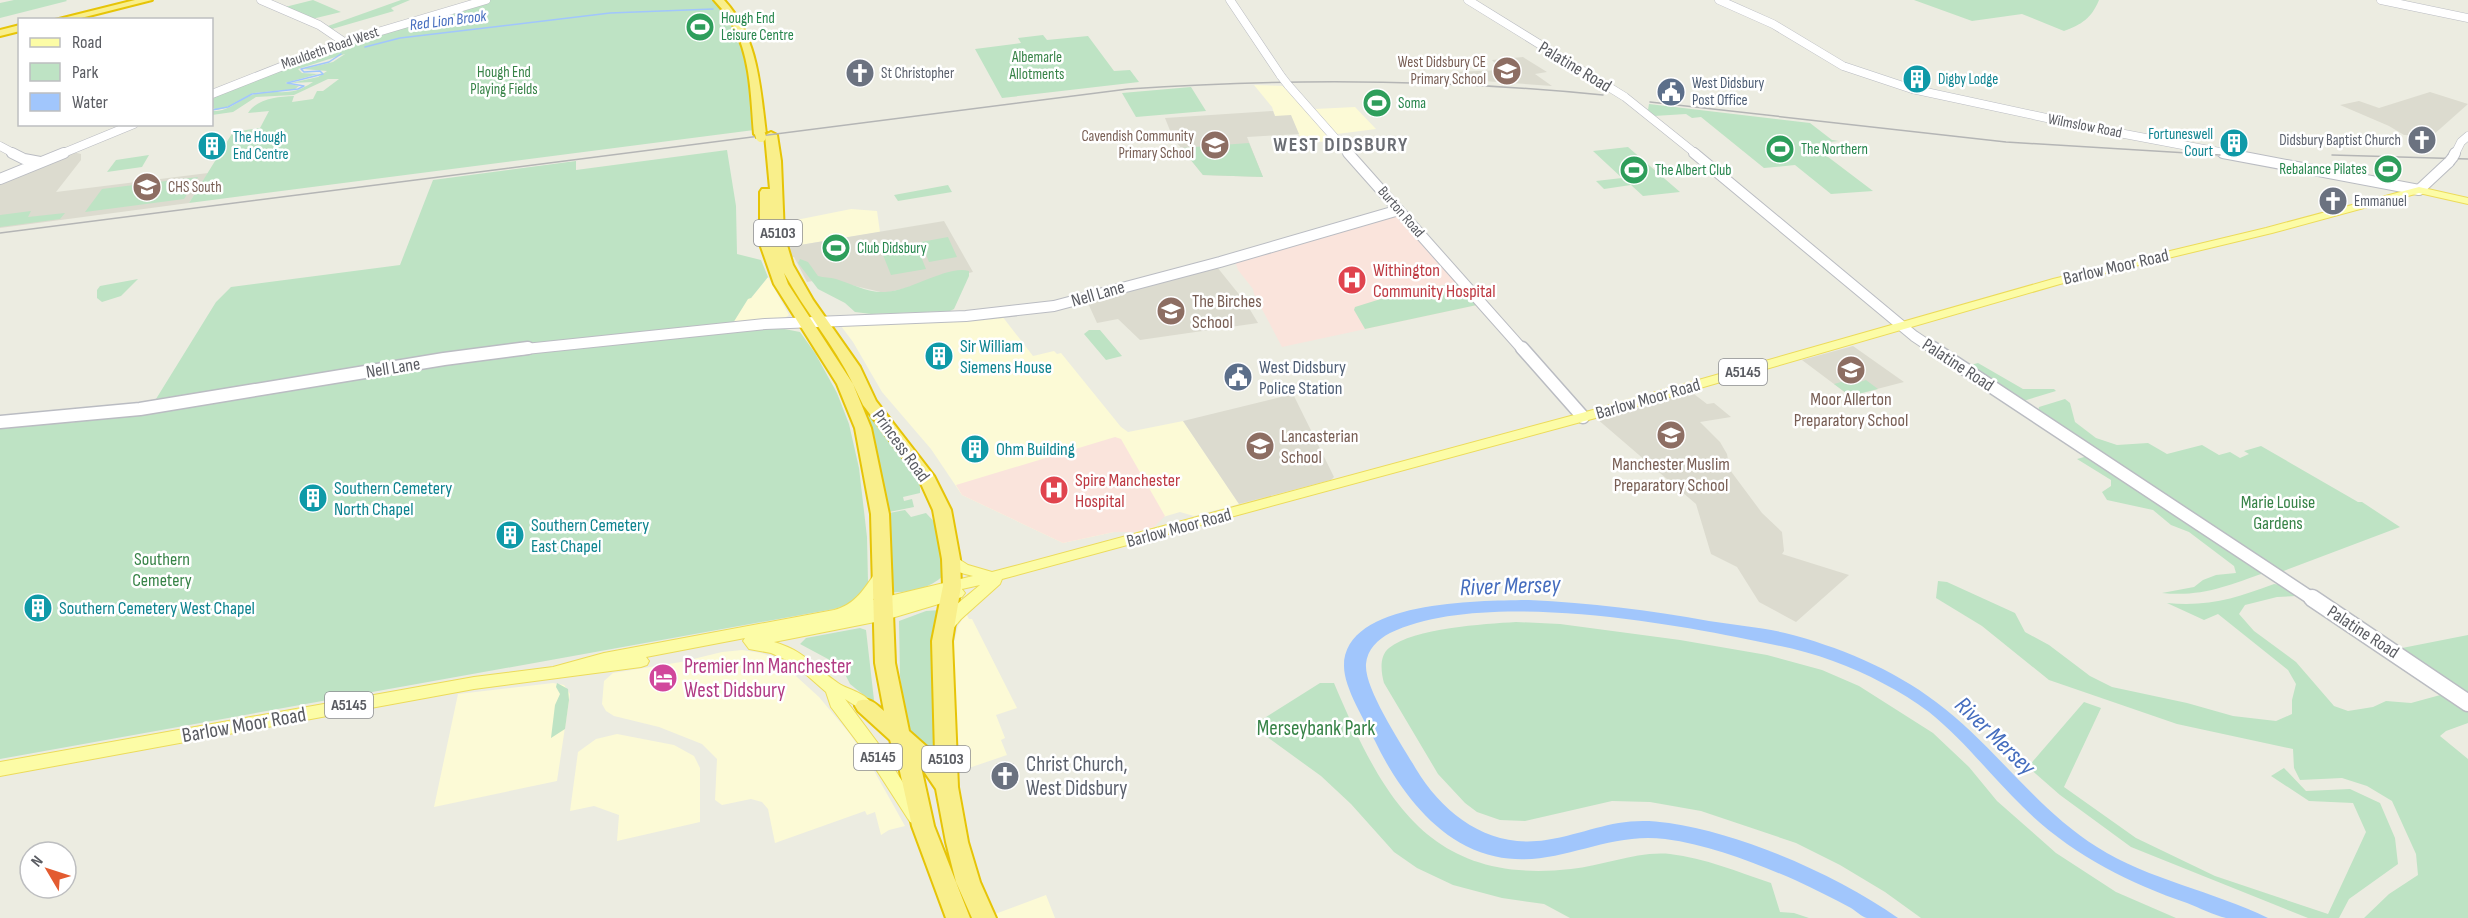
<svg xmlns="http://www.w3.org/2000/svg" width="2468" height="918" viewBox="0 0 2468 918" font-family="'Sofia Sans Condensed',sans-serif">
<style>
.commercial{fill:#fcfad6}
.education{fill:#dcdbcf}
.medical{fill:#fae4dc}
.green{fill:#bee3c4}
.water{fill:#a1c6fc}
.lines{fill:none;stroke-linecap:round;stroke-linejoin:round}
.stream{stroke:#a1c6fc;stroke-width:1.5}
.secondary-far3-casing{stroke:#babcc2;stroke-width:9}
.secondary-far2-casing{stroke:#babcc2;stroke-width:12}
.secondary-far1-casing{stroke:#babcc2;stroke-width:15}
.secondary-casing{stroke:#babcc2;stroke-width:19}
.primary-casing{stroke:#ecdb5a;stroke-width:2}
.highway-casing{stroke:#e6c407;stroke-width:4}
.secondary-far3{stroke:#fff;stroke-width:8}
.secondary-far2{stroke:#fff;stroke-width:10}
.secondary-far1{stroke:#fff;stroke-width:12}
.secondary{stroke:#fff;stroke-width:16}
.primary{fill:#fcfca6;fill-rule:evenodd}
.highway{fill:#f9ef8b;fill-rule:evenodd}
.tram{stroke:#b4b5b5;stroke-width:1.5}
.secondary-bridge-far1-casing{stroke:#babcc2;stroke-width:9;stroke-linecap:butt}
.secondary-bridge-casing{stroke:#babcc2;stroke-width:12;stroke-linecap:butt}
.highway-bridge-casing{stroke:#e6c407;stroke-width:12;stroke-linecap:butt}
.secondary-bridge-far1{stroke:#fff;stroke-width:8}
.secondary-bridge{stroke:#fff;stroke-width:10}
.highway-bridge{stroke:#f9ef8b;stroke-width:10}
.labels{text-anchor:middle;dominant-baseline:central;stroke-width:5;stroke-linejoin:round;paint-order:stroke}
.far-leisure-label{font-size:15px;fill:#27864d;stroke:#fff;text-anchor:start}
.far-street-label{font-size:15px;fill:#5a5c62;stroke:#fff}
.far-park-label{font-size:15px;fill:#378347;stroke:#fff}
.far-education-label{font-size:15px;fill:#785e54;stroke:#fff;text-anchor:end}
.far-worship-label{font-size:15px;fill:#5b616d;stroke:#fff;text-anchor:start}
.far-culture-label{font-size:15px;fill:#0d838f;stroke:#fff;text-anchor:start}
.far-service-label{font-size:15px;fill:#4e5e75;stroke:#fff;text-anchor:start}
.far-water-label{font-size:16px;font-style:italic;fill:#456dbe;stroke:#fff}
.shield{fill:#fff;stroke:#8c8d91;stroke-width:1.5}
.shield-label{font-size:16px;font-weight:bold;fill:#5a5c62}
.street-label{font-size:18px;fill:#5a5c62;stroke:#fff}
.health-label{font-size:18px;fill:#be3a42;stroke:#fff;text-anchor:start}
.education-label{font-size:18px;fill:#785e54;stroke:#fff;text-anchor:start}
.culture-label{font-size:18px;fill:#0d838f;stroke:#fff;text-anchor:start}
.service-label{font-size:18px;fill:#4e5e75;stroke:#fff;text-anchor:start}
.park-label{font-size:18px;fill:#378347;stroke:#fff}
.far-district-label{font-size:20px;font-weight:bold;letter-spacing:1.5px;fill:#6b6e74;stroke:#fff}
.near-hotel-label{font-size:21px;fill:#b23c85;stroke:#fff;text-anchor:start}
.near-street-label{font-size:21px;fill:#5a5c62;stroke:#fff}
.near-park-label{font-size:21px;fill:#378347;stroke:#fff}
.near-worship-label{font-size:21px;fill:#5b616d;stroke:#fff;text-anchor:start}
.near-water-label{font-size:24px;font-style:italic;fill:#456dbe;stroke:#fff}
</style>
<rect width="100%" height="100%" fill="#ecece1"/>
<!-- commercial -->
<path class="commercial" d="M 1254,85 L 1284,86 L 1332,141 L 1317,142 L 1314,136 L 1300,137 L 1291,116 L 1275,116 L 1272,107 Z
M 1355,107 L 1376,129 L 1337,134 L 1315,109 Z
M 851,209 L 877,211 L 880,232 L 788,247 L 786,224 L 791,221 Z
M 768,277 L 789,315 L 783,319 L 733,323 L 748,298 L 751,298 Z
M 1002,316 L 1033,356 L 1054,351 L 1057,354 L 1061,353 L 1121,427 L 1128,432 L 1183,421 L 1239,504 L 1194,516 L 1180,512 L 1163,517 L 1154,527 L 1134,532 L 1114,532 L 1063,543 L 962,495 L 931,449 L 882,392 L 853,342 L 841,326 Z
M 966,613 L 969,619 L 972,619 L 1017,708 L 996,715 L 1005,738 L 1001,740 L 1007,755 L 963,770 L 954,720 L 954,643 L 958,626 Z
M 742,650 L 761,653 L 776,658 L 819,697 L 850,734 L 873,769 L 905,826 L 889,830 L 881,835 L 875,812 L 867,815 L 865,811 L 775,843 L 768,809 L 762,802 L 751,799 L 722,805 L 715,800 L 717,759 L 702,744 L 659,727 L 614,716 L 606,711 L 602,704 L 604,681 L 613,673 L 681,662 L 722,652 Z
M 553,683 L 564,685 L 570,694 L 557,781 L 434,807 L 458,694 Z
M 617,734 L 674,745 L 694,756 L 700,768 L 700,822 L 617,841 L 619,815 L 594,806 L 570,811 L 578,752 L 596,739 Z
M 1046,895 L 1055,918 L 997,918 L 995,914 Z"/>
<!-- education -->
<path class="education" d="M 1523,57 L 1547,72 L 1535,74 L 1552,86 L 1455,79 L 1454,72 L 1501,70 L 1492,60 Z
M 2430,92 L 2468,104 L 2432,136 L 2404,135 L 2389,126 L 2340,105 L 2359,101 L 2379,108 Z
M 1273,111 L 1275,116 L 1291,115 L 1299,134 L 1247,137 L 1263,177 L 1203,175 L 1173,138 L 1165,118 Z
M 73,152 L 81,154 L 81,160 L 56,192 L 208,173 L 189,203 L 0,228 L 0,182 Z
M 944,221 L 973,272 L 885,293 L 825,279 L 807,282 L 794,257 L 791,257 L 788,247 Z
M 1217,267 L 1246,303 L 1258,323 L 1140,340 L 1118,319 L 1097,323 L 1087,301 Z
M 1853,346 L 1904,382 L 1850,396 L 1802,360 Z
M 1690,391 L 1707,404 L 1714,403 L 1731,417 L 1700,422 L 1720,442 L 1727,454 L 1730,470 L 1762,513 L 1782,532 L 1784,551 L 1782,554 L 1849,575 L 1796,622 L 1759,602 L 1737,567 L 1711,554 L 1696,504 L 1596,418 Z
M 1293,394 L 1334,477 L 1331,480 L 1239,504 L 1183,421 Z"/>
<!-- medical -->
<path class="medical" d="M 1392,214 L 1399,215 L 1477,305 L 1282,347 L 1254,294 L 1253,289 L 1238,270 L 1235,261 Z
M 1115,437 L 1121,439 L 1165,516 L 1154,527 L 1134,532 L 1114,532 L 1063,543 L 962,495 L 956,485 Z"/>
<!-- green -->
<path class="green" d="M 14,0 L 66,0 L 67,1 L 0,18 L 0,3 Z
M 313,0 L 341,12 L 312,19 L 285,7 Z
M 401,0 L 410,0 L 391,8 L 394,11 L 332,29 L 328,26 Z
M 490,0 L 713,0 C 750,31 748,86 754,130 L 189,203 L 233,132 L 260,128 L 269,111 L 248,113 C 258,98 277,97 294,96 L 292,102 L 313,99 L 317,91 L 323,91 L 339,79 L 328,79 L 294,95 L 256,97 L 233,112 L 212,115 L 212,111 C 230,112 238,99 255,94 C 278,88 288,99 313,82 L 291,83 L 318,77 L 327,71 L 303,69 L 333,62 L 345,54 L 298,69 L 302,73 L 318,74 L 285,83 L 299,86 L 295,89 L 253,93 L 225,108 L 216,110 L 212,107 L 212,96 C 303,59 395,27 490,0 Z
M 1914,0 L 2099,0 C 2091,19 2082,24 2064,31 L 2022,14 L 1972,21 Z
M 1043,35 L 1047,40 L 1088,36 L 1114,71 L 1130,70 L 1139,82 L 1002,98 L 975,49 L 1021,43 L 1018,38 Z
M 1191,87 L 1206,111 L 1136,117 L 1122,93 Z
M 1649,104 L 1810,123 L 1832,140 L 1839,141 L 1811,144 L 1873,191 L 1831,194 L 1795,165 L 1764,168 L 1701,117 L 1692,118 L 1686,114 L 1654,116 L 1648,110 Z
M 1249,143 L 1263,177 L 1203,175 L 1181,148 Z
M 1628,147 L 1680,192 L 1643,196 L 1631,185 L 1604,189 L 1596,181 L 1622,178 L 1593,151 Z
M 727,150 L 736,206 L 737,254 L 761,260 L 768,277 L 751,298 L 748,299 L 733,323 L 440,356 L 156,399 L 216,302 L 231,287 L 400,265 L 433,180 L 576,161 L 576,170 Z
M 149,155 L 142,167 L 107,172 L 116,160 Z
M 198,177 L 184,199 L 85,212 L 102,189 Z
M 948,185 L 952,192 L 898,201 L 894,195 Z
M 31,211 L 28,217 L 65,213 L 60,219 L 0,227 L 0,215 Z
M 948,237 L 957,257 L 929,262 L 921,242 Z
M 916,244 L 926,269 L 891,275 L 881,250 Z
M 800,259 L 808,262 L 818,276 C 824,278 830,277 836,279 C 852,284 868,293 885,292 C 912,291 947,265 969,271 L 969,276 L 954,309 L 950,311 L 871,314 L 855,312 L 845,303 L 818,289 L 798,263 Z
M 138,279 L 121,296 L 102,302 L 97,298 L 97,290 L 100,286 Z
M 1458,283 L 1477,305 L 1365,329 L 1354,310 L 1355,307 L 1403,292 Z
M 774,327 L 800,332 L 815,353 L 837,393 L 849,424 L 859,468 L 867,537 L 868,582 L 862,594 L 848,605 L 834,609 L 0,759 L 0,424 L 69,423 L 207,403 L 463,359 Z
M 1089,330 L 1100,330 L 1122,356 L 1106,360 L 1084,334 Z
M 1978,363 L 2023,389 L 2054,389 L 2056,391 L 2020,402 L 1967,366 Z
M 1852,379 L 1857,383 L 1866,380 L 1878,389 L 1850,396 L 1834,384 Z
M 2065,399 L 2070,403 L 2075,422 L 2096,438 L 2117,445 L 2148,443 L 2167,454 L 2202,445 L 2219,455 L 2230,452 L 2240,458 L 2249,454 L 2244,451 L 2261,446 L 2358,502 L 2362,502 L 2400,527 L 2281,572 L 2038,413 L 2039,407 Z
M 862,402 L 920,480 L 920,493 L 903,497 L 904,501 L 912,499 L 914,507 L 884,513 L 858,404 Z
M 2088,456 L 2264,573 C 2227,586 2202,597 2162,593 L 2194,587 L 2203,580 L 2216,575 L 2236,573 L 2234,566 L 2189,532 L 2171,525 L 2153,510 L 2107,500 L 2102,492 L 2111,486 L 2111,480 L 2077,459 Z
M 905,510 L 911,517 L 926,513 L 939,527 L 943,576 C 929,589 908,593 890,592 L 884,514 Z
M 1938,581 L 1947,582 L 2015,613 L 2025,632 L 2049,645 L 2090,676 L 2112,687 L 2187,703 L 2233,716 L 2276,721 L 2292,714 L 2292,700 L 2296,684 L 2288,670 L 2218,614 L 2204,620 L 2167,603 C 2209,607 2236,598 2274,584 L 2282,585 L 2297,596 L 2277,597 L 2245,605 L 2239,614 L 2254,631 L 2296,662 L 2334,706 L 2348,711 L 2373,707 L 2386,701 L 2411,703 L 2444,694 L 2468,710 L 2468,723 L 2446,731 L 2440,736 L 2468,759 L 2468,918 L 2364,918 L 2389,894 L 2418,875 L 2416,854 L 2392,801 L 2367,786 L 2342,778 L 2300,780 L 2294,768 L 2293,749 L 2177,724 L 2049,680 L 1982,626 L 1936,598 Z
M 940,610 C 932,661 930,708 937,759 L 908,736 L 900,676 L 899,621 L 926,611 Z
M 1516,622 L 1560,624 L 1680,640 L 1767,655 L 1822,670 L 1859,686 L 1933,733 L 1969,767 L 1997,801 L 2056,853 L 2116,892 L 2176,918 L 1921,918 L 1885,892 L 1840,865 L 1796,843 L 1701,811 L 1650,802 L 1612,801 L 1525,821 L 1500,820 L 1477,812 L 1465,803 L 1438,774 L 1384,683 C 1381,672 1379,656 1389,648 C 1414,628 1484,624 1516,622 Z
M 860,628 L 866,630 L 874,700 L 871,701 L 850,684 L 844,672 L 828,659 L 800,644 L 806,638 Z
M 2468,635 L 2468,697 L 2397,649 Z
M 557,683 L 568,689 L 569,700 L 565,729 L 551,738 L 555,705 L 560,694 L 556,687 Z
M 1320,683 L 1334,683 C 1383,799 1429,885 1571,869 C 1604,866 1636,851 1670,854 C 1705,858 1738,872 1771,883 L 1780,912 L 1794,913 L 1809,918 L 1570,918 L 1544,904 L 1502,898 L 1453,885 L 1417,868 L 1394,852 L 1351,804 L 1321,776 L 1256,729 L 1255,724 Z
M 2084,702 L 2101,708 L 2064,787 L 2136,838 L 2215,876 L 2328,914 L 2366,832 L 2353,803 L 2309,801 L 2271,776 L 2284,768 L 2306,791 L 2350,789 L 2380,803 L 2395,838 L 2398,864 L 2349,899 L 2339,918 L 2308,918 L 2131,847 L 2060,795 L 2028,767 Z"/>
<!-- water -->
<path class="water" d="M 1529,600 C 1590,603 1649,610 1709,621 C 1734,625 1760,627 1785,633 C 1837,646 1893,669 1936,702 C 1994,745 2035,808 2097,847 C 2149,880 2213,891 2268,918 C 2255,918 2239,918 2226,918 C 2213,915 2200,908 2187,903 C 2127,882 2069,853 2023,807 C 1991,776 1964,740 1929,712 C 1901,691 1866,673 1833,661 C 1802,649 1769,644 1736,637 C 1645,619 1475,592 1390,633 C 1378,639 1367,650 1366,664 C 1364,689 1403,746 1416,769 C 1444,815 1489,849 1546,840 C 1594,832 1617,815 1669,823 C 1743,834 1837,875 1898,918 C 1889,918 1876,918 1867,918 C 1862,917 1856,911 1851,908 C 1833,898 1814,889 1795,880 C 1753,862 1710,845 1665,839 C 1594,830 1541,883 1466,846 C 1425,825 1394,781 1375,741 C 1365,721 1344,688 1344,666 C 1344,599 1484,601 1529,600 Z"/>
<g class="lines">
<!-- stream -->
<path class="stream" d="M 365,47 L 400,38 L 610,13 L 713,9
M 212,110 L 228,107 L 252,94 L 298,89 L 304,86 L 287,83 L 323,74 L 320,71 L 304,72 L 301,69 L 329,62 L 341,54"/>
<!-- secondary-far3 casing -->
<g class="secondary-far3-casing">
<path id="secondary-far3" d="M 261,0 L 319,25 L 344,42
M 1230,0 L 1281,76
M 1468,0 L 1625,97 L 1696,154
M 1719,0 L 1773,24 L 1843,66 L 1912,89 L 2098,129 L 2230,154
M 2381,0 L 2468,18
M 1288,85 L 1349,154
M 212,94 L 344,42 L 486,0
M 0,146 L 15,154
M 61,154 L 134,124
M 2455,154 L 2461,142 L 2468,136"/>
</g>
<!-- secondary-far2 casing -->
<g class="secondary-far2-casing">
<path id="secondary-far2" d="M 12,153 L 24,159 L 40,162
M 1348,153 L 1523,350
M 1694,153 L 1914,336 L 1935,350
M 2223,153 L 2419,190 L 2449,162
M 2453,157 L 2455,153
M 0,179 L 64,153
M 516,350 L 765,324 L 966,316 L 1054,306 L 1220,262 L 1399,210"/>
</g>
<!-- secondary-far1 casing -->
<g class="secondary-far1-casing">
<path id="secondary-far1" d="M 1522,348 L 1583,417
M 1933,348 L 2314,600
M 0,422 L 140,409 L 444,359 L 528,348"/>
</g>
<!-- secondary casing -->
<g class="secondary-casing">
<path id="secondary" d="M 2312,598 L 2468,703"/>
</g>
<!-- primary casing -->
<g class="primary-casing">
<path id="primary" d="M 2419,187 L 2468,198 L 2468,204 L 2419,193 L 2272,233 L 2060,284 L 1603,416 L 1002,579 L 1000,584 L 961,619 L 950,632 L 938,632 L 936,628 C 947,610 965,598 980,585 L 962,589 L 965,593 L 962,597 L 885,620 L 774,642 C 805,651 813,666 838,683 C 850,691 866,692 873,706 L 871,710 L 865,712 L 845,699 L 877,742 L 922,812 L 925,817 L 922,822 L 916,824 L 910,822 L 865,752 L 831,707 L 826,692 L 793,663 L 771,653 L 749,649 L 743,641 L 745,638 L 646,657 L 649,661 L 647,665 L 641,667 L 474,689 L 0,776 L 0,762 L 474,677 L 553,667 L 604,653 L 834,610 C 855,605 865,588 877,570 L 887,570 L 890,574 L 873,600 L 973,576 C 960,573 951,570 944,559 L 946,556 L 951,554 L 968,565 L 992,572 L 1015,566 L 1593,410 L 2053,279 L 2266,228 Z"/>
</g>
<!-- highway casing -->
<g class="highway-casing">
<path id="highway" d="M 135,0 L 152,0 L 73,20 L 55,20 Z
M 714,0 L 724,0 C 758,37 760,86 766,134 L 764,136 L 760,137 L 754,134 C 751,99 751,59 734,27 C 729,16 722,9 714,0 Z
M 20,25 L 20,31 L 0,36 L 0,30 Z
M 771,132 L 777,135 L 781,161 L 784,235 L 793,265 L 813,300 L 860,367 L 876,401 L 934,476 L 951,510 L 960,559 L 961,586 L 952,641 L 958,787 L 968,842 L 980,882 L 996,918 L 972,918 L 956,882 L 946,842 L 936,789 L 921,767 L 934,826 L 970,918 L 946,918 L 912,826 L 899,767 L 890,740 L 858,711 L 855,706 L 858,701 C 870,697 875,703 884,711 L 875,663 L 871,514 L 855,428 L 837,384 L 774,284 L 760,244 L 760,192 L 762,189 L 770,189 L 765,135 ZM 784,273 C 805,311 834,345 853,384 L 788,284 ZM 853,384 L 863,405 L 918,477 L 933,510 L 942,559 L 943,586 L 932,641 L 935,754 L 909,731 L 895,663 L 889,514 L 871,428 Z"/>
</g>
<!-- secondary-far3 -->
<use href="#secondary-far3" class="secondary-far3"/>
<!-- secondary-far2 -->
<use href="#secondary-far2" class="secondary-far2"/>
<!-- secondary-far1 -->
<use href="#secondary-far1" class="secondary-far1"/>
<!-- secondary -->
<use href="#secondary" class="secondary"/>
<!-- primary -->
<use href="#primary" class="primary"/>
<!-- highway -->
<use href="#highway" class="highway"/>
<!-- tram -->
<path class="tram" d="M 1650,102 L 2006,142 L 2220,155
M 2332,155 L 2468,159
M 0,233 L 1128,89 C 1287,78 1444,79 1603,95"/>
<!-- secondary-bridge-far1 casing -->
<g class="secondary-bridge-far1-casing">
<path id="secondary-bridge-far1" d="M 1281,76 L 1288,85"/>
</g>
<!-- secondary-bridge casing -->
<g class="secondary-bridge-casing">
<path id="secondary-bridge" d="M 2449,162 L 2453,157"/>
</g>
<!-- highway-bridge casing -->
<g class="highway-bridge-casing">
<path id="highway-bridge" d="M 760,134 L 761,137"/>
</g>
<!-- secondary-bridge-far1 -->
<use href="#secondary-bridge-far1" class="secondary-bridge-far1"/>
<!-- secondary-bridge -->
<use href="#secondary-bridge" class="secondary-bridge"/>
<!-- highway-bridge -->
<use href="#highway-bridge" class="highway-bridge"/>
</g>
<!-- icons -->
<defs>
<g id="stadium-disc" transform="scale(1.5)"><circle r="9.5" fill="#2e9e5b" stroke="#fff"/><path d="M0-5a6.5 5 0 1 0 0 10a6.5 5 0 1 0 0-10ZM-3.5-1.8h7v3.6h-7Z" fill="#fff"/></g>
<g id="school-disc" transform="scale(1.5)"><circle r="9.5" fill="#8d6e63" stroke="#fff"/><path d="M0-5L7-2L0 1L-7-2ZM-4 1L0 2.5L4 1V4Q0 6-4 4Z" fill="#fff"/></g>
<g id="church-disc" transform="scale(1.5)"><circle r="9.5" fill="#6b7280" stroke="#fff"/><path d="M-1.2-6h2.4v3.5h3.3v2.4h-3.3V6h-2.4V-.1h-3.3v-2.4h3.3Z" fill="#fff"/></g>
<g id="building-disc" transform="scale(1.5)"><circle r="9.5" fill="#0f9aa8" stroke="#fff"/><path d="M-4-6H4V6H1V3H-1V6H-4ZM-2.5-4.3h1.7v1.8h-1.7ZM.8-4.3h1.7v1.8H.8ZM-2.5-1h1.7V.8h-1.7ZM.8-1h1.7V.8H.8Z" fill="#fff"/></g>
<g id="civic-disc" transform="scale(1.5)"><circle r="9.5" fill="#5c6f8a" stroke="#fff"/><path d="M-.6-6.5H3V-4.5H.6V-3L4-1V1h2V6H-6V1h2V-1L-.6-3ZM-1.2 2.5V6h2.4V2.5Z" fill="#fff"/></g>
<g id="hospital-disc" transform="scale(1.5)"><circle r="9.5" fill="#e0444e" stroke="#fff"/><path d="M-5-5h3v3.5h4V-5h3V5h-3V1.5h-4V5h-3Z" fill="#fff"/></g>
<g id="hotel-disc" transform="scale(1.5)"><circle r="9.5" fill="#d1479c" stroke="#fff"/><path d="M-6-4.5h1.5V1H6V5H4.5V3h-9V5H-6ZM-4 0a1.8 1.8 0 1 1 3.6 0ZM.5 0V-2.5h3Q6-2.5 6 0Z" fill="#fff"/></g>
</defs>
<g fill-rule="evenodd">
<use href="#stadium-disc" x="700" y="27"/>
<use href="#school-disc" x="1507" y="71"/>
<use href="#church-disc" x="860" y="73"/>
<use href="#building-disc" x="1917" y="79"/>
<use href="#civic-disc" x="1671" y="92"/>
<use href="#stadium-disc" x="1377" y="103"/>
<use href="#church-disc" x="2422" y="140"/>
<use href="#building-disc" x="2234" y="143"/>
<use href="#school-disc" x="1215" y="145"/>
<use href="#building-disc" x="212" y="146"/>
<use href="#stadium-disc" x="1780" y="149"/>
<use href="#stadium-disc" x="2388" y="169"/>
<use href="#stadium-disc" x="1634" y="170"/>
<use href="#school-disc" x="147" y="187"/>
<use href="#church-disc" x="2333" y="201"/>
<use href="#stadium-disc" x="836" y="248"/>
<use href="#hospital-disc" x="1352" y="280"/>
<use href="#school-disc" x="1171" y="311"/>
<use href="#building-disc" x="939" y="356"/>
<use href="#school-disc" x="1851" y="370"/>
<use href="#civic-disc" x="1238" y="377"/>
<use href="#school-disc" x="1671" y="435"/>
<use href="#school-disc" x="1260" y="446"/>
<use href="#building-disc" x="975" y="449"/>
<use href="#hospital-disc" x="1054" y="490"/>
<use href="#building-disc" x="313" y="498"/>
<use href="#building-disc" x="510" y="535"/>
<use href="#building-disc" x="38" y="608"/>
<use href="#hotel-disc" x="663" y="678"/>
<use href="#church-disc" x="1005" y="776"/>
</g>
<g class="labels">
<!-- far-leisure labels -->
<g class="far-leisure-label">
<text x="721" y="18">Hough End<tspan x="721" dy="17">Leisure Centre</tspan></text>
<text x="1398" y="103">Soma</text>
<text x="1801" y="149">The Northern</text>
<text x="2367" y="169" text-anchor="end">Rebalance Pilates</text>
<text x="1655" y="170">The Albert Club</text>
<text x="857" y="248">Club Didsbury</text>
</g>
<!-- far-street labels -->
<g class="far-street-label">
<text transform="translate(330 48) rotate(-19)">Mauldeth Road West</text>
<text transform="translate(2085 126) rotate(11)">Wilmslow Road</text>
<text transform="translate(1401 212) rotate(49)">Burton Road</text>
</g>
<!-- far-park labels -->
<g class="far-park-label">
<text x="1037" y="57">Albemarle<tspan x="1037" dy="17">Allotments</tspan></text>
<text x="504" y="72">Hough End<tspan x="504" dy="17">Playing Fields</tspan></text>
</g>
<!-- far-education labels -->
<g class="far-education-label">
<text x="1486" y="62">West Didsbury CE<tspan x="1486" dy="17">Primary School</tspan></text>
<text x="1194" y="136">Cavendish Community<tspan x="1194" dy="17">Primary School</tspan></text>
<text x="168" y="187" text-anchor="start">CHS South</text>
</g>
<!-- far-worship labels -->
<g class="far-worship-label">
<text x="881" y="73">St Christopher</text>
<text x="2401" y="140" text-anchor="end">Didsbury Baptist Church</text>
<text x="2354" y="201">Emmanuel</text>
</g>
<!-- far-culture labels -->
<g class="far-culture-label">
<text x="1938" y="79">Digby Lodge</text>
<text x="2213" y="134" text-anchor="end">Fortuneswell<tspan x="2213" dy="17">Court</tspan></text>
<text x="233" y="137">The Hough<tspan x="233" dy="17">End Centre</tspan></text>
</g>
<!-- far-service labels -->
<g class="far-service-label">
<text x="1692" y="83">West Didsbury<tspan x="1692" dy="17">Post Office</tspan></text>
</g>
<!-- far-water labels -->
<g class="far-water-label">
<text transform="translate(448 21) rotate(-7)">Red Lion Brook</text>
</g>
<!-- shield labels -->
<g class="shield">
<rect x="754" y="220" width="48" height="26" rx="4.5"/>
<rect x="1719" y="359" width="48" height="26" rx="4.5"/>
<rect x="325" y="692" width="48" height="26" rx="4.5"/>
<rect x="854" y="744" width="48" height="26" rx="4.5"/>
<rect x="922" y="746" width="48" height="26" rx="4.5"/>
</g>
<g class="shield-label">
<text x="778" y="233">A5103</text>
<text x="1743" y="372">A5145</text>
<text x="349" y="705">A5145</text>
<text x="878" y="757">A5145</text>
<text x="946" y="759">A5103</text>
</g>
<!-- street labels -->
<g class="street-label">
<text transform="translate(1575 67) rotate(31)">Palatine Road</text>
<text transform="translate(2116 267) rotate(-13)">Barlow Moor Road</text>
<text transform="translate(1098 294) rotate(-16)">Nell Lane</text>
<text transform="translate(1958 365) rotate(33)">Palatine Road</text>
<text transform="translate(393 368) rotate(-9)">Nell Lane</text>
<text transform="translate(1648 399) rotate(-16)">Barlow Moor Road</text>
<text transform="translate(901 446) rotate(54)">Princess Road</text>
<text transform="translate(1179 528) rotate(-15)">Barlow Moor Road</text>
<text transform="translate(2363 632) rotate(33)">Palatine Road</text>
</g>
<!-- health labels -->
<g class="health-label">
<text x="1373" y="270">Withington<tspan x="1373" dy="21">Community Hospital</tspan></text>
<text x="1075" y="480">Spire Manchester<tspan x="1075" dy="21">Hospital</tspan></text>
</g>
<!-- education labels -->
<g class="education-label">
<text x="1192" y="301">The Birches<tspan x="1192" dy="21">School</tspan></text>
<text x="1851" y="399" text-anchor="middle">Moor Allerton<tspan x="1851" dy="21">Preparatory School</tspan></text>
<text x="1281" y="436">Lancasterian<tspan x="1281" dy="21">School</tspan></text>
<text x="1671" y="464" text-anchor="middle">Manchester Muslim<tspan x="1671" dy="21">Preparatory School</tspan></text>
</g>
<!-- culture labels -->
<g class="culture-label">
<text x="960" y="346">Sir William<tspan x="960" dy="21">Siemens House</tspan></text>
<text x="996" y="449">Ohm Building</text>
<text x="334" y="488">Southern Cemetery<tspan x="334" dy="21">North Chapel</tspan></text>
<text x="531" y="525">Southern Cemetery<tspan x="531" dy="21">East Chapel</tspan></text>
<text x="59" y="608">Southern Cemetery West Chapel</text>
</g>
<!-- service labels -->
<g class="service-label">
<text x="1259" y="367">West Didsbury<tspan x="1259" dy="21">Police Station</tspan></text>
</g>
<!-- park labels -->
<g class="park-label">
<text x="2278" y="502">Marie Louise<tspan x="2278" dy="21">Gardens</tspan></text>
<text x="162" y="559">Southern<tspan x="162" dy="21">Cemetery</tspan></text>
</g>
<!-- far-district labels -->
<g class="far-district-label">
<text x="1341" y="145">WEST DIDSBURY</text>
</g>
<!-- near-hotel labels -->
<g class="near-hotel-label">
<text x="684" y="666">Premier Inn Manchester<tspan x="684" dy="24">West Didsbury</tspan></text>
</g>
<!-- near-street labels -->
<g class="near-street-label">
<text transform="translate(244 725) rotate(-10)">Barlow Moor Road</text>
</g>
<!-- near-park labels -->
<g class="near-park-label">
<text x="1316" y="728">Merseybank Park</text>
</g>
<!-- near-worship labels -->
<g class="near-worship-label">
<text x="1026" y="764">Christ Church,<tspan x="1026" dy="24">West Didsbury</tspan></text>
</g>
<!-- near-water labels -->
<g class="near-water-label">
<text transform="translate(1510 586) rotate(-2)">River Mersey</text>
<text transform="translate(1995 736) rotate(44)">River Mersey</text>
</g>
</g>
<!-- legend -->
<rect x="18" y="18" width="195" height="108" fill="#ffffff" stroke="#bdbec0" stroke-width="1.5"/>
<rect x="30" y="38" width="30" height="9" fill="#fcfca6" stroke="#bdbec0" stroke-width="1.5"/>
<text x="72" y="48" font-size="18" fill="#5a5c62">Road</text>
<rect x="30" y="63" width="30" height="18" fill="#bee3c4" stroke="#bdbec0" stroke-width="1.5"/>
<text x="72" y="78" font-size="18" fill="#5a5c62">Park</text>
<rect x="30" y="93" width="30" height="18" fill="#a1c6fc" stroke="#bdbec0" stroke-width="1.5"/>
<text x="72" y="108" font-size="18" fill="#5a5c62">Water</text>
<!-- north arrow -->
<g transform="translate(48 870) rotate(309)"><circle r="28" fill="#ffffff" stroke="#bdbec0" stroke-width="1.5"/>
<path d="M0-4.5L10 22L0 15L-10 22Z" fill="#e35b30"/>
<text y="-9" font-size="16" font-weight="bold" text-anchor="middle" fill="#5a5c62">N</text>
</g>
</svg>
